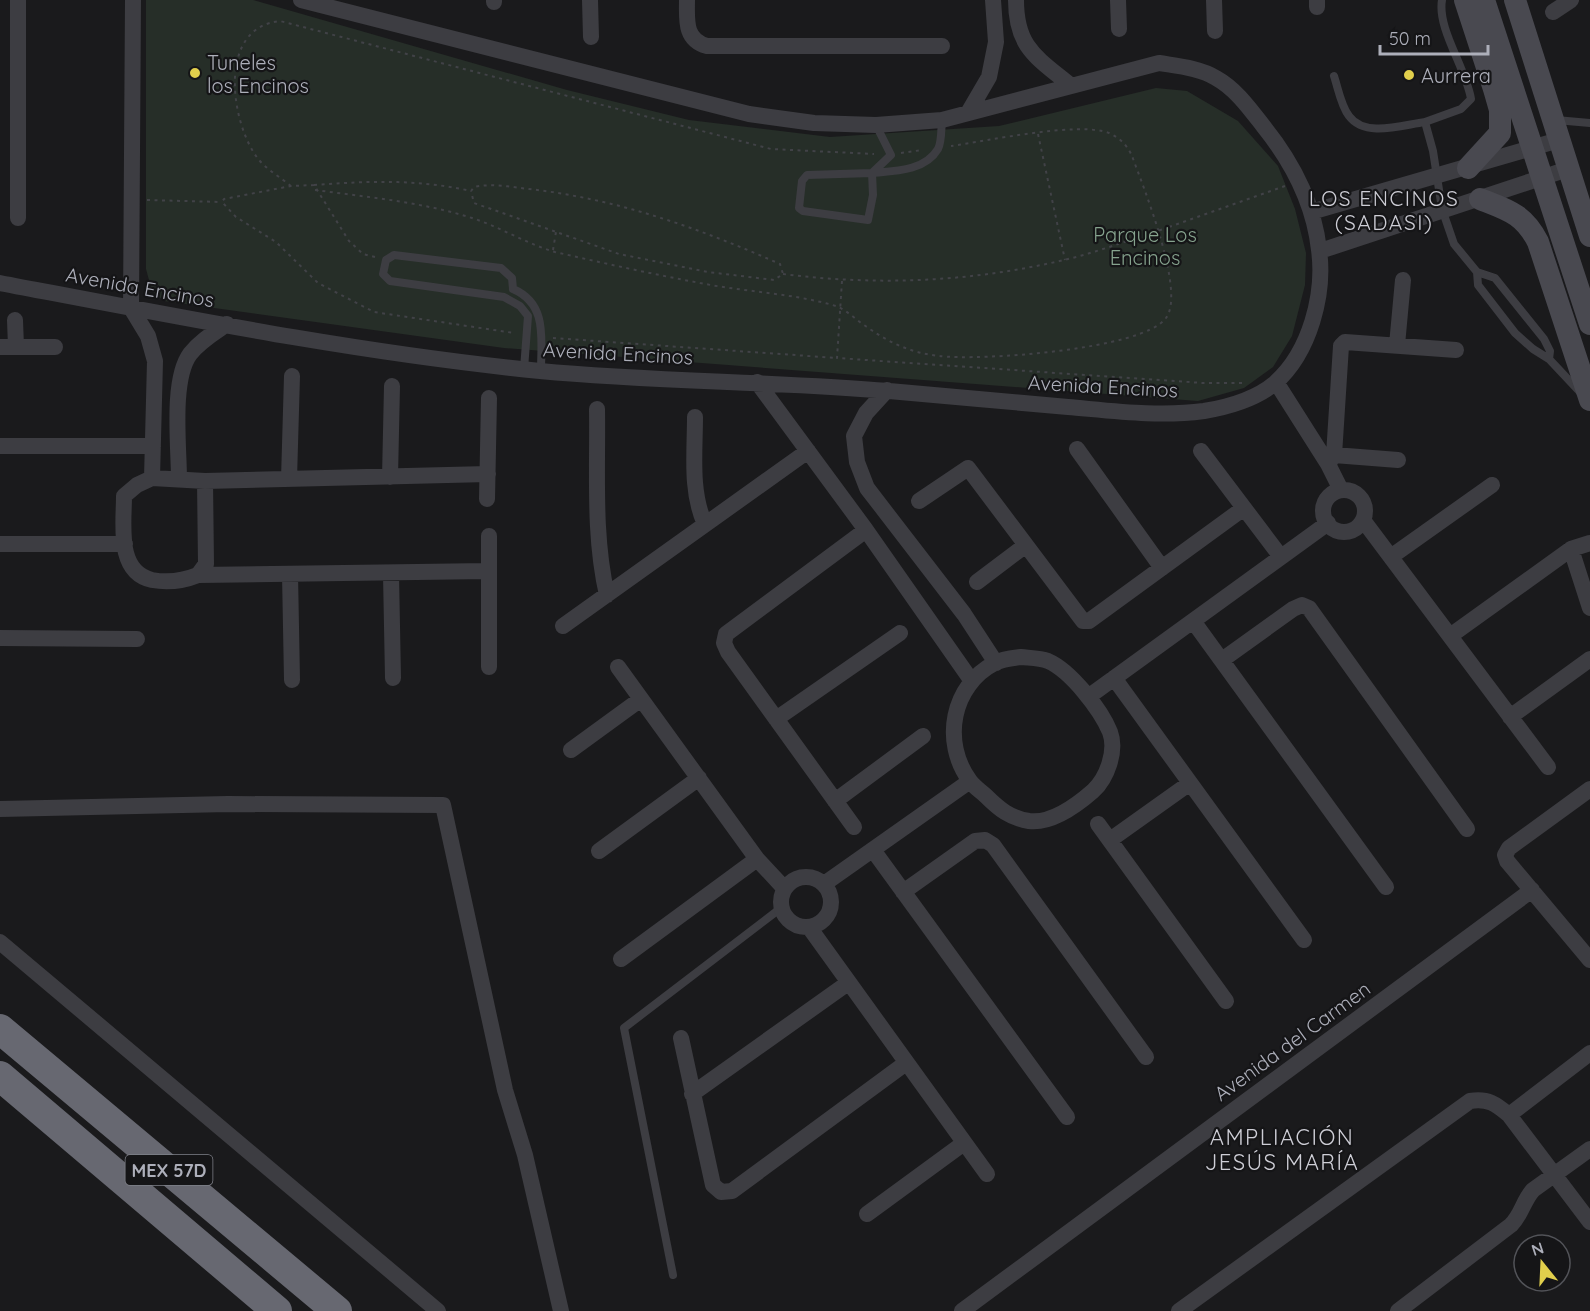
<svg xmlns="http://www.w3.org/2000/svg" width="1590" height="1311" viewBox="0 0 1590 1311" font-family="Quicksand,sans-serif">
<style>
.green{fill:#262e28}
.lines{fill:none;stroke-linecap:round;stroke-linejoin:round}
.path{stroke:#414247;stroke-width:2;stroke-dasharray:3 4.5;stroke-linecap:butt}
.service{stroke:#3d3d42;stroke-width:8}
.minor{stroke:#3d3d42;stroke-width:16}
.secondary{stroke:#494950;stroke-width:22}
.motorway{stroke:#676871;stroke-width:30}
.path-bridge{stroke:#414247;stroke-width:2;stroke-dasharray:3 4.5;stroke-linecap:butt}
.poi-dot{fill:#e1cf4c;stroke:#151517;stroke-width:2}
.labels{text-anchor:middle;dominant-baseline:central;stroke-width:4.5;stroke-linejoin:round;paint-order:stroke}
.shield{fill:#151517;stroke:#7f8189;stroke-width:1.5}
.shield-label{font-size:18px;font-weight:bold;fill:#adafba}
.poi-label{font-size:20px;fill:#adafba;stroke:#151517;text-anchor:start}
.park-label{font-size:20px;fill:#86a38e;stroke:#151517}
.street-label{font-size:20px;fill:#adafba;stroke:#151517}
.neighbourhood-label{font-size:21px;letter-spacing:1.5px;fill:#ceced6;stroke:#151517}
.quarter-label{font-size:22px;letter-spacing:1.5px;fill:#ceced6;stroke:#151517}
</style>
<rect width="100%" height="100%" fill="#1a1a1c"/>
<!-- green -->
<path class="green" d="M 146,0 L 253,0 L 567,90 L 689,120 L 830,137 L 999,126 L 1156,88 L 1187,91 L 1238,121 L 1278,166 L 1295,209 L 1306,253 L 1305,285 L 1292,336 L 1273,367 L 1244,388 L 1198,401 L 504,348 L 164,301 L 152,291 L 146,269 Z"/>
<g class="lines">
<!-- path -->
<path class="path" d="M 1038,134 L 1065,260
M 901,153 L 922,150
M 314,185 C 368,181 418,179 471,191 L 474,187 C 492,183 511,187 529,189 C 617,199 699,228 780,264 L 783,274 L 774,280 L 708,272 L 619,254 L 474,203 L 471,191
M 291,186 C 280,177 264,168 256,156 C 230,119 218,27 280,21 L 771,149 L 874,154
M 315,190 C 367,197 422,202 472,218 C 500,227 527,244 555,252 C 603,263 652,274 700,283 C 745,292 792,293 836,306 C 847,310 857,321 867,327 C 889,343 912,353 939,356 C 979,361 1143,350 1166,318 C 1186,292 1143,186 1132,156 C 1127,145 1120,138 1109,133 C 1079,121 987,141 951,146
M 147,200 L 222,202
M 1169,227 L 1285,186
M 553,250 L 556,232
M 375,257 L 363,254 L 349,241 L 314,185 L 291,186 L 224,199 L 222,202 L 236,217 L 276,242 L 318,283 L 374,312 L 514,333
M 783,274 C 878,286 971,282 1064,260 C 1094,253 1123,242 1152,233
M 842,281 L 837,358 L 1203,383 L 1245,383
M 553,338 L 837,358"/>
<!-- service -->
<path class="service" d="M 1442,0 C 1437,29 1466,68 1471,99 L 1461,109 L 1425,122 L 1433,151 L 1442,209 L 1454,244 L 1477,272 L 1495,278 L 1544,339 L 1550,351 L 1549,359
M 1334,76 C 1338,88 1341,106 1349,116 C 1365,138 1402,125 1425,122
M 1556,120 L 1590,123
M 876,125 L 891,155 L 872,173 C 895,171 925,171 938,149 C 942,142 941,128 942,120
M 872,173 L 873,195 L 868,220 L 803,211 L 799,208 L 802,181 L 807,175 Z
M 1477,272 L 1478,285 L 1515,333 L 1533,349 L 1549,359 L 1580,392
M 513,289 L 512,278 L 501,268 L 394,255 L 386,260 L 383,274 L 390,281 L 504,297 L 520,306 L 528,316 L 524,369
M 513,289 C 548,304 541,339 541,371
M 673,1275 L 624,1028 L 781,908"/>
<!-- minor -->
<path class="minor" d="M 18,0 L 18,218
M 133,0 L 131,308 L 148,336 L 155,361 L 152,478
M 494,0 L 494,2
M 590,0 L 591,37
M 687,0 C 687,19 684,40 707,46 L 942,46
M 1016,0 C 1016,47 1036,57 1070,85
M 1118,0 L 1119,29
M 1214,0 L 1215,31
M 1317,0 L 1317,7
M 1553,12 L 1571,0
M 968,113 L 989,77 L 996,42 L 993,0
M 1311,212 L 1559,140
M 1320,251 L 1568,169
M 0,283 C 179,317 358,353 540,371 C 656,382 773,381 889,391 C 949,396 1008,402 1068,407 C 1114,411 1159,417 1204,411 C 1228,407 1256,399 1275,383 C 1310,352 1325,294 1319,250 C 1314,204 1292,162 1264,127 C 1250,109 1236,89 1216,78 C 1200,68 1177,66 1159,63 L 942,120 L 876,125 L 814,123 L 749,114 L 301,0
M 15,320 L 16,347
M 1397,345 L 1403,280
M 0,347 L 55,347
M 757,382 L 866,530 L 971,680
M 1276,382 L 1328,464 L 1341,490
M 887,390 L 866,413 L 854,436 L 857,462 L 867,488 L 964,614 L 996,663
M 597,409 C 598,470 593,535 607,595
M 695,417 C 695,452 690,492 705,524
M 0,446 L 153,446
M 1077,449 L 1162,568
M 1201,451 L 1281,557
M 1334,455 L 1398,460
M 1328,464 L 1334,455 L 1341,346 L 1345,342 L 1456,350
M 488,474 L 205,481 L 152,478 L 137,485 L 124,496 C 124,524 116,572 152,580 C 168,583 183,581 198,575 L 488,571
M 390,477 L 392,386
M 179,479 C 179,447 171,380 190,354 C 200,341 214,333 227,324
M 289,479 L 292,376
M1323 511a21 21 0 1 1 42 0a21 21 0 1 1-42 0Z
M 487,499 L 489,398
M 919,501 L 968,468 L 1083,621 L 1089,621 L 1244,508
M 1363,520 L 1548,767
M 489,536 L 489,667
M 0,544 L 125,544
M 1571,549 L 1590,543
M 1392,556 L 1492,485
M 290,574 L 292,680
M 391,574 L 393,678
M 198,575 L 206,564 L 205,481
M 977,582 L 1026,545
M 1193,621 L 1386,887
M 563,626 L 808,451
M 1450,636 L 1571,549 L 1590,608
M 0,638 L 137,639
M 1021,657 C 1030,658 1040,658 1048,661 C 1071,671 1101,710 1110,732 C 1117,751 1107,778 1093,791 C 1077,805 1052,824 1029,821 C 1010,818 999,809 986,796 C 981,791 974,787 970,781 C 941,742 952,685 995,663 C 1002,659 1013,658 1021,657 Z
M 1222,660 L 1293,609 L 1302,605 L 1309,608 L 1467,829
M 618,667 L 757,859 L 784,888
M 1114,678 L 1304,940
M 1088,697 L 1328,523
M 1510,717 L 1590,659
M 776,719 L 900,633
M 571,750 L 641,699
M 1590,789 L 1509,848 L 1505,855 L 1507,861 L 1590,960
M 835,801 L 923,736
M 0,809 L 228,804 L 443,805 L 505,1090 L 525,1155 L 561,1311
M 1098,824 L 1226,1001
M 854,827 L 728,652 L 724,643 L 726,634 L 866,530
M 1110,840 L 1190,783
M 873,850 L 1067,1117
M 599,851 L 699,778
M781 902a25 25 0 1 1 50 0a25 25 0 1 1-50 0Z
M 824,884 L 970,781
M 903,892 L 975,841 L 985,840 L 993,845 L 1146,1057
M 809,927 L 987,1174
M 0,942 L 438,1311
M 621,959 L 757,859
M 681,1038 L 713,1185 L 721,1192 L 732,1191 L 906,1063
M 692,1094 L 848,983
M 1509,1115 L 1590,1053
M 867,1214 L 964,1143
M 962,1311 L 1532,890
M 1179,1311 L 1470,1101 C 1488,1098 1496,1104 1509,1115 L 1590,1222
M 1398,1311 L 1511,1225 C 1522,1214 1523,1201 1533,1190 L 1590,1149"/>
<!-- secondary -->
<path class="secondary" d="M 1465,0 L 1494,89 L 1500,110 L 1500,133 L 1468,168
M 1484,0 L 1590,324
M 1515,0 L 1590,236
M 1480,199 C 1508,210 1524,214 1538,242 L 1590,400"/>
<!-- motorway -->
<path class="motorway" d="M 0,1029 L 337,1311
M 0,1076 L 277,1311"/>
<!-- path-bridge -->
<path class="path-bridge" d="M 1152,233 L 1169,227"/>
</g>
<!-- markers -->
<g class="poi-dot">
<circle cx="195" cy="73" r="6"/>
<circle cx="1409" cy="75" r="6"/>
</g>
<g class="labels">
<!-- shield labels -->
<rect class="shield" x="125.5" y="1155" width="87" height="30" rx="4.5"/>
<g class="shield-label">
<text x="169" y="1170">MEX 57D</text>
</g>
<!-- poi labels -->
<g class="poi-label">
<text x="207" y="62">Tuneles<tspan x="207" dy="23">los Encinos</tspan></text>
<text x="1421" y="75">Aurrera</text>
</g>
<!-- park labels -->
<g class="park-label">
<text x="1145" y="234">Parque Los<tspan x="1145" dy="23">Encinos</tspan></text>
</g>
<!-- street labels -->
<g class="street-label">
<text transform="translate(140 287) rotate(10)">Avenida Encinos</text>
<text transform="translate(618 353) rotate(3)">Avenida Encinos</text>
<text transform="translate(1103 386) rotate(3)">Avenida Encinos</text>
<text transform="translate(1292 1041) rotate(-36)">Avenida del Carmen</text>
</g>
<!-- neighbourhood labels -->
<g class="neighbourhood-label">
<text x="1384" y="198">LOS ENCINOS<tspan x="1384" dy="24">(SADASI)</tspan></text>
</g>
<!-- quarter labels -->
<g class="quarter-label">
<text x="1282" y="1137">AMPLIACIÓN<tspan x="1282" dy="25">JESÚS MARÍA</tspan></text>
</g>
</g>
<!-- north arrow -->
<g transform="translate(1542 1263) rotate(342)"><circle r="28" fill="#151517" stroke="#525358" stroke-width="1.5"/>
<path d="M0-4.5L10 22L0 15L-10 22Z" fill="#e1cf4c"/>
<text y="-9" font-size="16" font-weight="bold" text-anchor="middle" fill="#adafba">N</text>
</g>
<!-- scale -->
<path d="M1380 45v9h108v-9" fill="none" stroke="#adafba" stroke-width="3"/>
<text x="1389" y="45" font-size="18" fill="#adafba" stroke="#151517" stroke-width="4.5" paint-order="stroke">50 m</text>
</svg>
